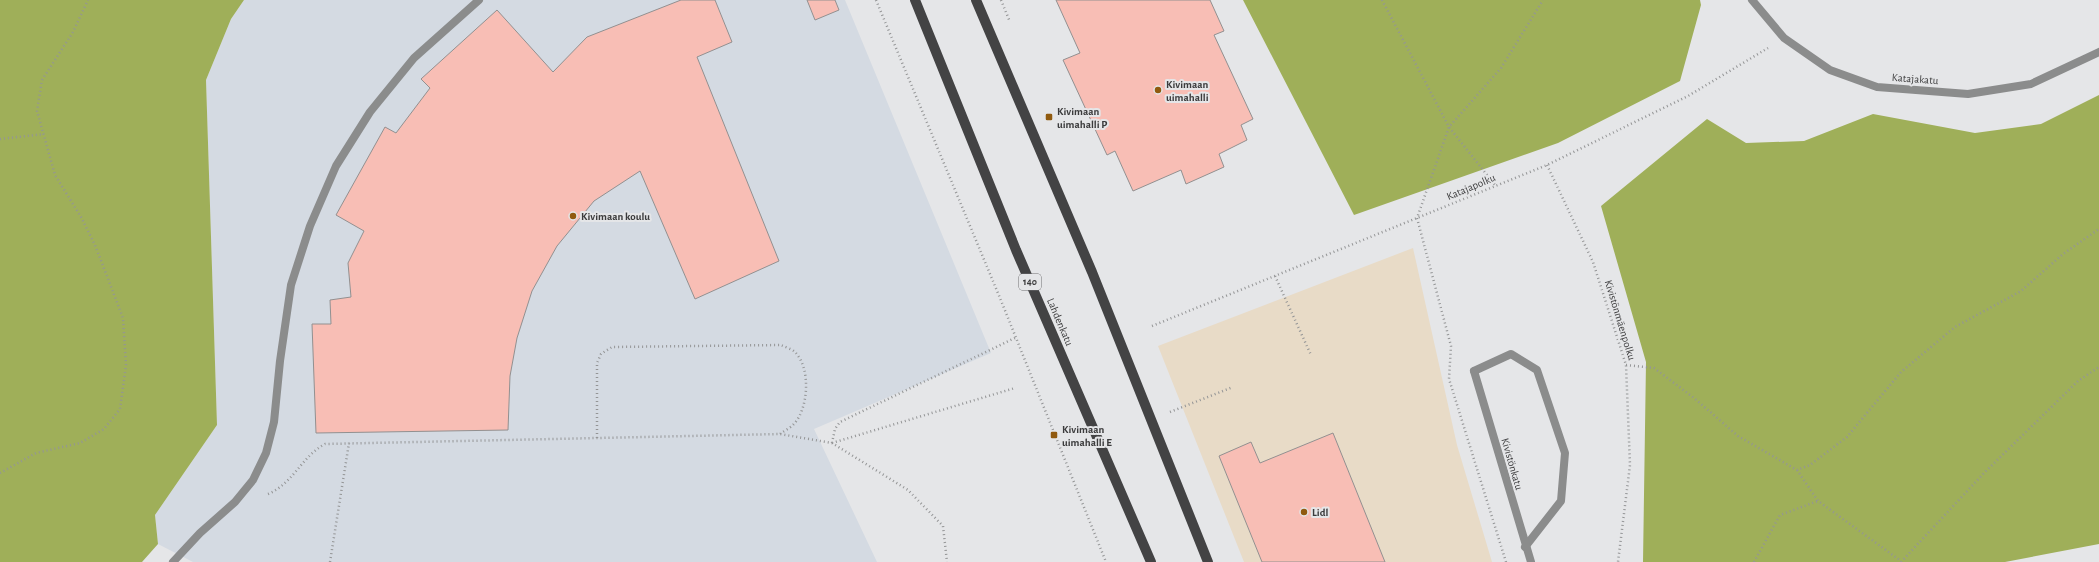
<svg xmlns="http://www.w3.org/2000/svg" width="2099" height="562" viewBox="0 0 2099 562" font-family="'Alegreya Sans',sans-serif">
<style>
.commercial{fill:#e8dbc7}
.built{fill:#d4dae2}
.forest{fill:#9faf59}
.building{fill:#f8beb5;stroke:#929090}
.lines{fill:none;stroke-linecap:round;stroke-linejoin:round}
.path{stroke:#949596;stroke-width:2.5;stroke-dasharray:1 3;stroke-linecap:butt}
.service{stroke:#8b8c8c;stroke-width:8}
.minor{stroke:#8b8c8c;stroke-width:8}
.primary{stroke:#434344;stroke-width:10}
.poi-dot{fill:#905a0f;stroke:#e5e6e8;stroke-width:1.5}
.labels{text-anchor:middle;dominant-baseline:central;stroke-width:4;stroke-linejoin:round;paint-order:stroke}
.shield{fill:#e5e6e8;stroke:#6e6e70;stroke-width:1}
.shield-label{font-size:10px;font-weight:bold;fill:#3b3b3c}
.street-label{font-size:11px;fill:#3b3b3c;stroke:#e5e6e8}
.poi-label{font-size:11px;font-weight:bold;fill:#3b3b3c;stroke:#e5e6e8;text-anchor:start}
</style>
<rect width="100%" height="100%" fill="#e5e6e8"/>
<!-- commercial -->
<path class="commercial" d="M 1413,248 L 1457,445 L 1492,562 L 1244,562 L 1158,346 Z"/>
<!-- built -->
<path class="built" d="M 244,0 L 845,0 L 991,353 L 814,429 L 877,562 L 193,562 L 158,544 L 155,515 L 217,425 L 206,80 L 231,19 Z"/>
<!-- forest -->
<path class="forest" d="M 0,0 L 244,0 L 231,19 L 206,80 L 217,425 L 155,515 L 158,544 L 142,562 L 0,562 Z
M 1243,0 L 1700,0 L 1701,5 L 1680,81 L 1558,143 L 1354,215 Z
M 2099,95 L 2099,544 L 2005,562 L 1643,562 L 1646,362 L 1601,206 L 1707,119 L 1746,143 L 1804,141 L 1873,114 L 1975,133 L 2041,124 Z"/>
<!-- building -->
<path class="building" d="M 681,0 L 715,0 L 732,42 L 697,57 L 779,261 L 695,299 L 640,171 L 594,201 L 557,246 L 532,291 L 517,338 L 510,376 L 508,430 L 316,433 L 312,324 L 331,324 L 330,300 L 351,297 L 348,263 L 364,231 L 336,215 L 385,127 L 396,133 L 430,88 L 421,79 L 497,10 L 553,72 L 587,37 Z
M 807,0 L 835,0 L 839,10 L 815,20 Z
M 1056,0 L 1210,0 L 1224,31 L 1214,35 L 1253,119 L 1241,125 L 1247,140 L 1219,154 L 1224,167 L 1186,184 L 1181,170 L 1133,191 L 1115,151 L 1107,155 L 1063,60 L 1080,53 Z
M 1333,433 L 1385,562 L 1262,562 L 1219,456 L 1251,442 L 1260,463 Z"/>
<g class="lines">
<!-- path -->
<path class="path" d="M 876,0 L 1000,298 L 1106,562
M 1001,0 L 1010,22
M 1382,0 L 1449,127 L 1495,185
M 0,139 L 44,134
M 1547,165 L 1593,262 L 1626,365 L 1630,465 L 1618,562
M 1275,276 L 1311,355
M 1152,326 L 1547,165 L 1688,96 L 1768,48
M 1626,365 L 1654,368 L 1694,398 L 1738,436 L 1797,470 L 1810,465 L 1847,437 L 1901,372 L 1955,327 L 2021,291 L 2063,254 L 2099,229
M 1170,412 L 1233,387
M 597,438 L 597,363 L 601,354 L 612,347 L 781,345 C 785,347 792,349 795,352 C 811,368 809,409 793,425 C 790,428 784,431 780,434
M 832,443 L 835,429 L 840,422 L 1015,338
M 832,443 L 1015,388
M 1797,470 L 1818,501 L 1901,561
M 0,473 L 36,453 L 80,443 L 104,429 L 120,409 L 126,365 L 123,318 L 95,245 L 81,217 L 55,175 L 37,111 L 42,80 L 73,32 L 88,0
M 268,494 C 294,483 301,457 325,444 L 780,434 L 832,443 L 908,490 L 943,526 L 947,562
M 330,562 L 349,443
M 1506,562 L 1449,379 L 1451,346 L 1417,218 L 1449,127 L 1501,68 L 1543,0
M 1754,562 L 1780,515 L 1818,501
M 1901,562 L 1984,473 L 2078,381 L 2099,367"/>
<!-- service -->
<path class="service" d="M 1474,371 L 1511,354 L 1537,370 L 1565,453 L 1561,501 L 1525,547
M 173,562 L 200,533 L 235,502 L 253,480 L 266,453 L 274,422 L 280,361 L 291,285 L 310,226 L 336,166 L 370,112 L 414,58 L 479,0"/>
<!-- minor -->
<path class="minor" d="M 1752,0 L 1784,38 L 1830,70 L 1877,87 L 1968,94 L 2031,84 L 2099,52
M 1474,371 L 1531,562"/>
<!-- primary -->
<path class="primary" d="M 915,0 L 1016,250 L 1151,562
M 976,0 L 1092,272 L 1208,562"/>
</g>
<!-- markers -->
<g class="poi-dot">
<circle cx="1158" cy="90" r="4"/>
<rect x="1045" y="113" width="8" height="8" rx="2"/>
<circle cx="573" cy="216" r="4"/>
<rect x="1050" y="431" width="8" height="8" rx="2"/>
<circle cx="1304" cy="512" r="4"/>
</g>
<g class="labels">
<!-- shield labels -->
<rect class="shield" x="1019" y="274" width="22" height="16" rx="3"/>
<g class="shield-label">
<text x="1030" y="282">140</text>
</g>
<!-- street labels -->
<g class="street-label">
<text transform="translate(1915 79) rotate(4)">Katajakatu</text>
<text transform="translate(1471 187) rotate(-23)">Katajapolku</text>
<text transform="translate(1620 320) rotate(73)">Kivistönmäenpolku</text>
<text transform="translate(1060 322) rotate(67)">Lahdenkatu</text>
<text transform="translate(1512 464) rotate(74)">Kivistönkatu</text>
</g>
<!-- poi labels -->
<g class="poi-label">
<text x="1166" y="84">Kivimaan<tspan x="1166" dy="13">uimahalli</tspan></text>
<text x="1057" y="111">Kivimaan<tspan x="1057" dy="13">uimahalli P</tspan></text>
<text x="581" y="216">Kivimaan koulu</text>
<text x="1062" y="429">Kivimaan<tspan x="1062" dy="13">uimahalli E</tspan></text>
<text x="1312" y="512">Lidl</text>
</g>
</g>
</svg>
